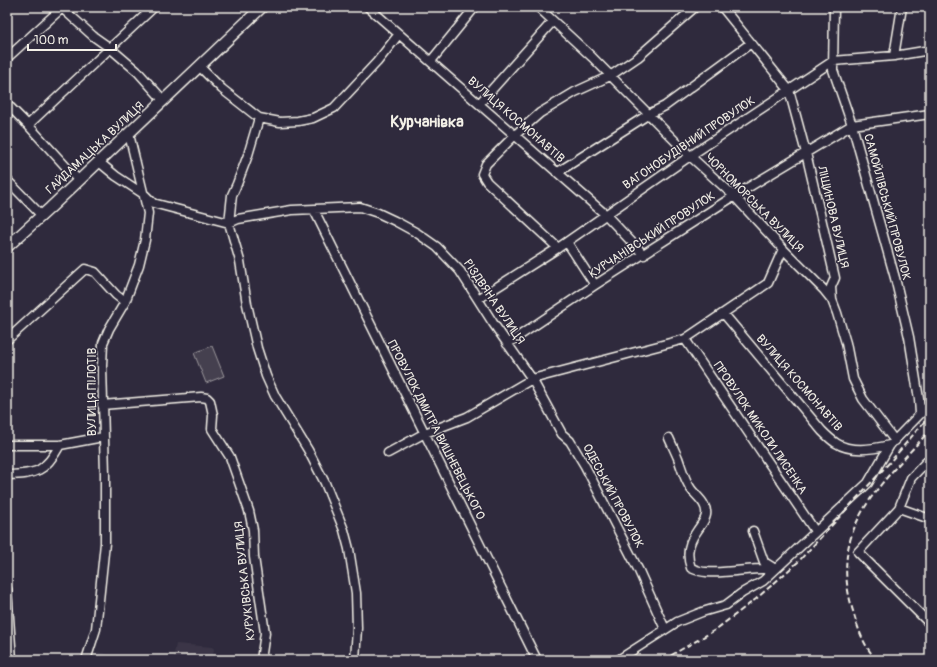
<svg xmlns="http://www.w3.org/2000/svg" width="937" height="667" viewBox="0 0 937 667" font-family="Pangolin,sans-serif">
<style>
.built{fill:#3b3647}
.green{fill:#454050;stroke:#9c989c}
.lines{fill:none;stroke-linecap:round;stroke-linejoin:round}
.minor-casing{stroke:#f4f1e8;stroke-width:11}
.major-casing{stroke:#f4f1e8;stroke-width:13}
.minor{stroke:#2f2a3d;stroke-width:8}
.major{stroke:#2f2a3d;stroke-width:10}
.rail{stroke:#f4f1e8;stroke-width:2;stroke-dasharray:6 3;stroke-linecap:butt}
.labels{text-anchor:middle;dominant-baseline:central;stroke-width:3;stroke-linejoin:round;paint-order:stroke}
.street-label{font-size:12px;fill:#f4f1e8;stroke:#2f2a3d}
.district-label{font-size:16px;font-weight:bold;fill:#f4f1e8;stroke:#2f2a3d}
</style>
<rect width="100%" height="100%" fill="#2f2a3d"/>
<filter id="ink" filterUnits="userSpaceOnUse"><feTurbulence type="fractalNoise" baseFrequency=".025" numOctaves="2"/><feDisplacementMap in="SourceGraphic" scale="8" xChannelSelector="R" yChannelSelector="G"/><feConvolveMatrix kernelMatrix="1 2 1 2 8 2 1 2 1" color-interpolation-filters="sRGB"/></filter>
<g filter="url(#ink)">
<!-- built -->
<path class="built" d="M 176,644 L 212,647 L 214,649 L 212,660 L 173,660 Z
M 98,652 L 126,660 L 94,660 Z"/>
<!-- green -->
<path class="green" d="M 212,346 L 224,376 L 206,383 L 194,353 Z"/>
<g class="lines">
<!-- minor casing -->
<g class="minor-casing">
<path id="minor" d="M 61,7 L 93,36 L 110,48 L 138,72 L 164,101
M 368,7 L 606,215 L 644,255
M 538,7 L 592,57 L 690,156 L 734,196 L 783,249 L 824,290 L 832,300
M 722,7 L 789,90 L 806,153 L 835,278 L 831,287 L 832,300 L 837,313 L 846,343 L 853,379 L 863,399 L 895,441
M 834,7 L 833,70 L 852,125 L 895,278 L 909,337 L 919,399 L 920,414
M 894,56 L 902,7
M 7,58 L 63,7
M 431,61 L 475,7
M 200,67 L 222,89 L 259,118 L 280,122 L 298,121 L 313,118 L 334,108 L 377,62 L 399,34
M 7,104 L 28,125 L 79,181
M 479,104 L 553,21
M 259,118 L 248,155 L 237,184 L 232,195 L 229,223 L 240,261 L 247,304 L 257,348 L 266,376 L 275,396 L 308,450 L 325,483 L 344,530 L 349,549 L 356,593 L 357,628 L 355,660
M 28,125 L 154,7
M 99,162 L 116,176 L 145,195 L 153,203 L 229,223 L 238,219 L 292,210 L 360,207 L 378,213 L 395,221 L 417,233 L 437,247 L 460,271 L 493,323 L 532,379 L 562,434 L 570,441 L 585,466 L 639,571 L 665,629
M 558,172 L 649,114 L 665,106 L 751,43
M 7,180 L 42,216
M 314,210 L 537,660
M 567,242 L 595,285
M 558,248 L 487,182 L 482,174 L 486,164 L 515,135 L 540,113 L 575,92 L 610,76 L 638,57 L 695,7
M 478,299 L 558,248 L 690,156 L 833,61 L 894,56 L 930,50
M 724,314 L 822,431 C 826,435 831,440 836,443 C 851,453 874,449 890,445
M 685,339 L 815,531
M 7,340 L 85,269 L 95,272 L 116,295 L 125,302
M 507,344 L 595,285 L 734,196 L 852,125 L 930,114
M 102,405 L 201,397 L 207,398 L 210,401 L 213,415 L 212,429 L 230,457 L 249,511 L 253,530 L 254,557 L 265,633 L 261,660
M 669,438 C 672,445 675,451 678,458 C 682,469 684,479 691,489 C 696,496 708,504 706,515 C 705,521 700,526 697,531 C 688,543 686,554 691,568 C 696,570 701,572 706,572 C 729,574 752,567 775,569
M 7,445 L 60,445 L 103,437
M 388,453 L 425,433 L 467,417 L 532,379 L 685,339 L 768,283 L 783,249
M 930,458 L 911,478 L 899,508 L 858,552 L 930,624
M 7,475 C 37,474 45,472 60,445
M 899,508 L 930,519
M 753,531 L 764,562 L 772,567
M 7,589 L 12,660
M 86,660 L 96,629 L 105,543 L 105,474 L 102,366 L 103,343 L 109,329 L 125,302 L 139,265 L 145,240 L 148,213 L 129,134
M 618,660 L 677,622 L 702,612 L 726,605 L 742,593 L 763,581 L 868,483 L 890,445 L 930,404"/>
</g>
<!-- major casing -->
<g class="major-casing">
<path id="major" d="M 7,247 L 50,208 L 262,7"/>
</g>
<!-- minor -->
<use href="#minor" class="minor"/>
<!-- major -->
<use href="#major" class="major"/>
<!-- rail -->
<path class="rail" d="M 663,660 L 715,630 L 756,599 L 798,562 L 890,462 L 930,415
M 877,660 C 864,647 858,629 853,611 C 827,528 880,486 930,430"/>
</g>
</g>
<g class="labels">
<!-- street labels -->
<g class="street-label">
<text transform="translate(516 120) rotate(41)">ВУЛИЦЯ КОСМОНАВТІВ</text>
<text transform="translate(689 143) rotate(-34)">ВАГОНОБУДІВНИЙ ПРОВУЛОК</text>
<text transform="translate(95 148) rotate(-43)">ГАЙДАМАЦЬКА ВУЛИЦЯ</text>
<text transform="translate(754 203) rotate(45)">ЧОРНОМОРСЬКА ВУЛИЦЯ</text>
<text transform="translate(887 207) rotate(75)">САМОЙЛІВСЬКИЙ ПРОВУЛОК</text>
<text transform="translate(833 217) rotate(77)">ЛІЩИНОВА ВУЛИЦЯ</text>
<text transform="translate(652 235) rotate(-33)">КУРЧАНІВСЬКИЙ ПРОВУЛОК</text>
<text transform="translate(494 302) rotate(56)">РІЗДВЯНА ВУЛИЦЯ</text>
<text transform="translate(799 383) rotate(49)">ВУЛИЦЯ КОСМОНАВТІВ</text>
<text transform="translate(92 392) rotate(-90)">ВУЛИЦЯ ПІЛОТІВ</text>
<text transform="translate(760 428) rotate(56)">ПРОВУЛОК МИКОЛИ ЛИСЕНКА</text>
<text transform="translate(436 430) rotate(63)">ПРОВУЛОК ДМИТРА ВИШНЕВЕЦЬКОГО</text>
<text transform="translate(613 496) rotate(62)">ОДЕСЬКИЙ ПРОВУЛОК</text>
<text transform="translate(245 581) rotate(-96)">КУРУКІВСЬКА ВУЛИЦЯ</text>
</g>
<!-- district labels -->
<g class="district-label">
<text x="427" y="122">Курчанівка</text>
</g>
</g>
<!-- margin -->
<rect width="937" height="667" fill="none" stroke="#2f2a3d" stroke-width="24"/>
<rect x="12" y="12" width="913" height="643" fill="none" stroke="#f4f1e8" stroke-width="1.5" filter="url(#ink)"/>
<!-- scale -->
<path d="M28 44v6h88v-6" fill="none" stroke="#f4f1e8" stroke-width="2"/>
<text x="34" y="44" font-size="12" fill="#f4f1e8" stroke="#2f2a3d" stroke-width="3" paint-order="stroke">100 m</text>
</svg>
